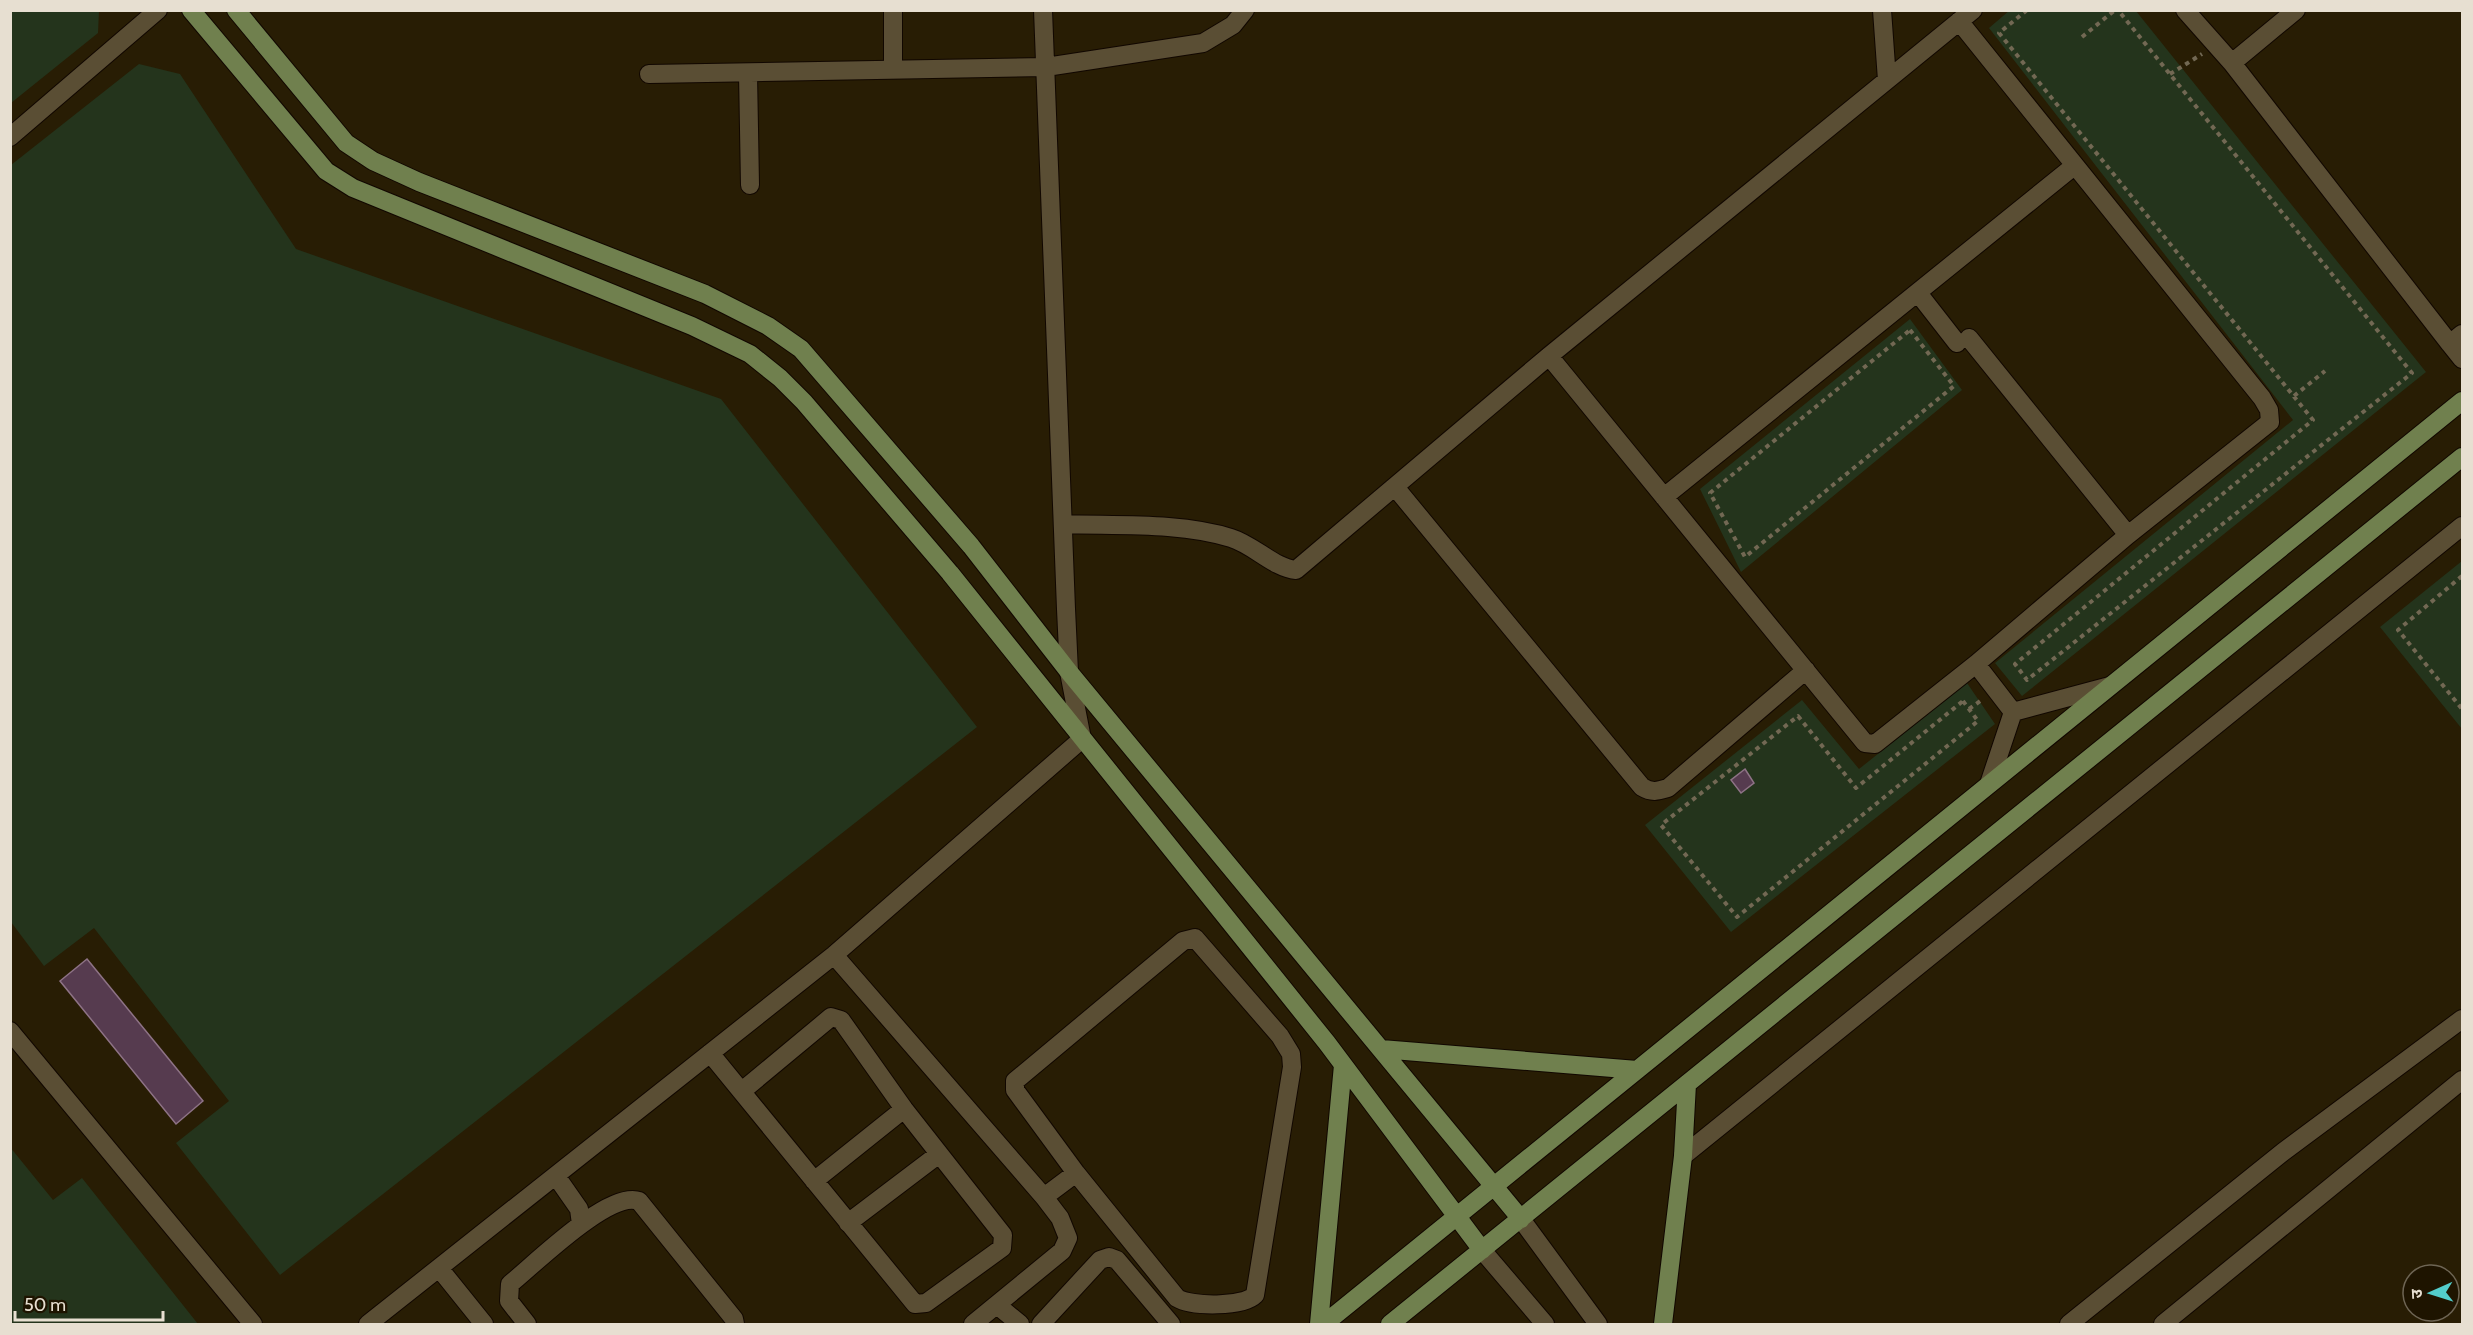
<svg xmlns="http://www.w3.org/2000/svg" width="2473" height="1335" viewBox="0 0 2473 1335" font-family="Cabin,'Noto Sans Devanagari',sans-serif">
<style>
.green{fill:#24341c}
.building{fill:#563b4f;stroke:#8e7386;stroke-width:1.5}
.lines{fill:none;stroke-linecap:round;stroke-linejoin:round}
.minor-casing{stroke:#110700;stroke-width:20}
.major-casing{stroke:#110700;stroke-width:20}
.path{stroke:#726853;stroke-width:4;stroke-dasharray:4.5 4.5;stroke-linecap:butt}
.minor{stroke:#5a4e34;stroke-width:18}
.major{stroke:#70804e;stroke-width:18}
</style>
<rect width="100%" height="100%" fill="#281d04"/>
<!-- green -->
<path class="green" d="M 11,10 L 99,11 L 98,33 L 11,103 Z
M 2010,10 L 2136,11 L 2426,372 L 2022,696 L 1995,663 L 2293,420 L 1989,28 Z
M 139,64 L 180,74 L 296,249 L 721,399 L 977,727 L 280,1275 L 176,1143 L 229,1101 L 94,928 L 44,966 L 11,922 L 11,165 Z
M 1910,319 L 1962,390 L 1741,572 L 1700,489 Z
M 2462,561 L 2462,729 L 2380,627 Z
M 1967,683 L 1995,724 L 1731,932 L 1645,825 L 1802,700 L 1859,769 Z
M 10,1147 L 53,1200 L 82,1178 L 198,1324 L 11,1324 Z"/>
<!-- building -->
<path class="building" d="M 1745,769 L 1754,783 L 1741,793 L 1731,780 Z
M 87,959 L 203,1101 L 176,1124 L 60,981 Z"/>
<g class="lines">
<!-- minor casing -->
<g class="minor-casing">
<path id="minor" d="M 1882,10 L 1887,80
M 2185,10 L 2232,63 L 2450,344 L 2462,334
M 2232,63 L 2296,10
M 893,70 L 893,10
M 748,73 L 750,185
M 649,74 L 1046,67 L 1203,43 L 1233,25 L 1245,10
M 10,137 L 158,10
M 1918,293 L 1957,343
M 1969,338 L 2128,535
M 2450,344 L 2462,359
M 1549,356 L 1865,743 L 1875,744 L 1976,664 L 2128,535 L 2270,422 L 2269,410 L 2262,398 L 1959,21
M 1395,487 L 1642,787 C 1652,793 1658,791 1668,788 L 1806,670
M 1664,497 L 2074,166
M 1063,524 C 1116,526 1181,522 1231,538 C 1254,545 1274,568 1296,570 L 1549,356 L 1973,10
M 1976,664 L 2013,712
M 2013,712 L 2110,686
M 1989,784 L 2013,712
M 834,955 L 1044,1197 L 1060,1218 L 1068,1238 L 1062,1251 L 973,1324
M 10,1031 L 253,1324
M 710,1053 L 915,1304 L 926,1303 L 1002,1248 L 1003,1235 L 904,1109 L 841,1020 L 831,1017 L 742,1091
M 1683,1156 L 2462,526
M 556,1176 L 579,1209 L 581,1224
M 814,1181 L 904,1109
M 1044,1197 L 1076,1173 L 1015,1090 L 1015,1081 L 1183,941 L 1195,938 L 1280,1036 L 1291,1054 L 1292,1067 L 1255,1295 C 1243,1307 1192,1307 1177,1298 L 1076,1173
M 1521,1219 L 1598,1324
M 848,1223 L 939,1154
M 1482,1250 L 1545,1324
M 439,1268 L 484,1324
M 997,1305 L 1020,1324
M 368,1324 L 834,955 L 1082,739 L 1069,672 L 1066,609 L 1043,10
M 527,1324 L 509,1301 L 510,1284 C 535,1264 609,1190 639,1201 L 734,1319 L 735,1324
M 1041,1324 L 1100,1260 L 1109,1257 L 1117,1260 L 1171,1324
M 2069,1324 L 2283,1152 L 2462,1019
M 2163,1324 L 2462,1080"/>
</g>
<!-- major casing -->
<g class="major-casing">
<path id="major" d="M 191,10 L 326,171 L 353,188 L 692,326 L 750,354 L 780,378 L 804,402 L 950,573 L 1327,1043 L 1482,1250
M 236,10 L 346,143 L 373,161 L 419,182 L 705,294 L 768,326 L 801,349 L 971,546 L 1069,672 L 1521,1219
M 1381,1049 L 1637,1070
M 1319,1324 L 1343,1065
M 1324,1324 L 2462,401
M 1390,1324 L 2462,457
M 1663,1324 L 1683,1156 L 1687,1084"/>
</g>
<!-- path -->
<path class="path" d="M 2027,10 L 1999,33 L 2313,420 L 2015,664 L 2027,680 L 2412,373 L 2118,10
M 2082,37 L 2115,10
M 2170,74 L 2202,54
M 1910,330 L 1954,386 L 1745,557 L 1710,493 Z
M 2294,396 L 2325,371
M 2462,576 L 2398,630 L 2462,709
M 1963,701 L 1978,721 L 1737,917 L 1661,825 L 1798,716 L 1856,788 Z
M 1969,709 L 1983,699"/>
<!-- minor -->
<use href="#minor" class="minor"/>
<!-- major -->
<use href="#major" class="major"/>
</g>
<!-- border -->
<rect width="2473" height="1335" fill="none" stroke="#e7dfd1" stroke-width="24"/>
<!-- north arrow -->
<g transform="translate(2431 1293) rotate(267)"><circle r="28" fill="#1e1400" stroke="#6e6554" stroke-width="1.5"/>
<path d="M0-4.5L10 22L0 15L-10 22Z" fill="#53cdcb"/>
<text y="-9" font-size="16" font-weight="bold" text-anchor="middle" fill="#e7dfd1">उ</text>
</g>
<!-- scale -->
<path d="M15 1311v9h148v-9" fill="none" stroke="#e7dfd1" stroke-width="3"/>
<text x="24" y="1311" font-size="18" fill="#e7dfd1" stroke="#1e1400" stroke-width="4.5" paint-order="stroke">50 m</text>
</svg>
